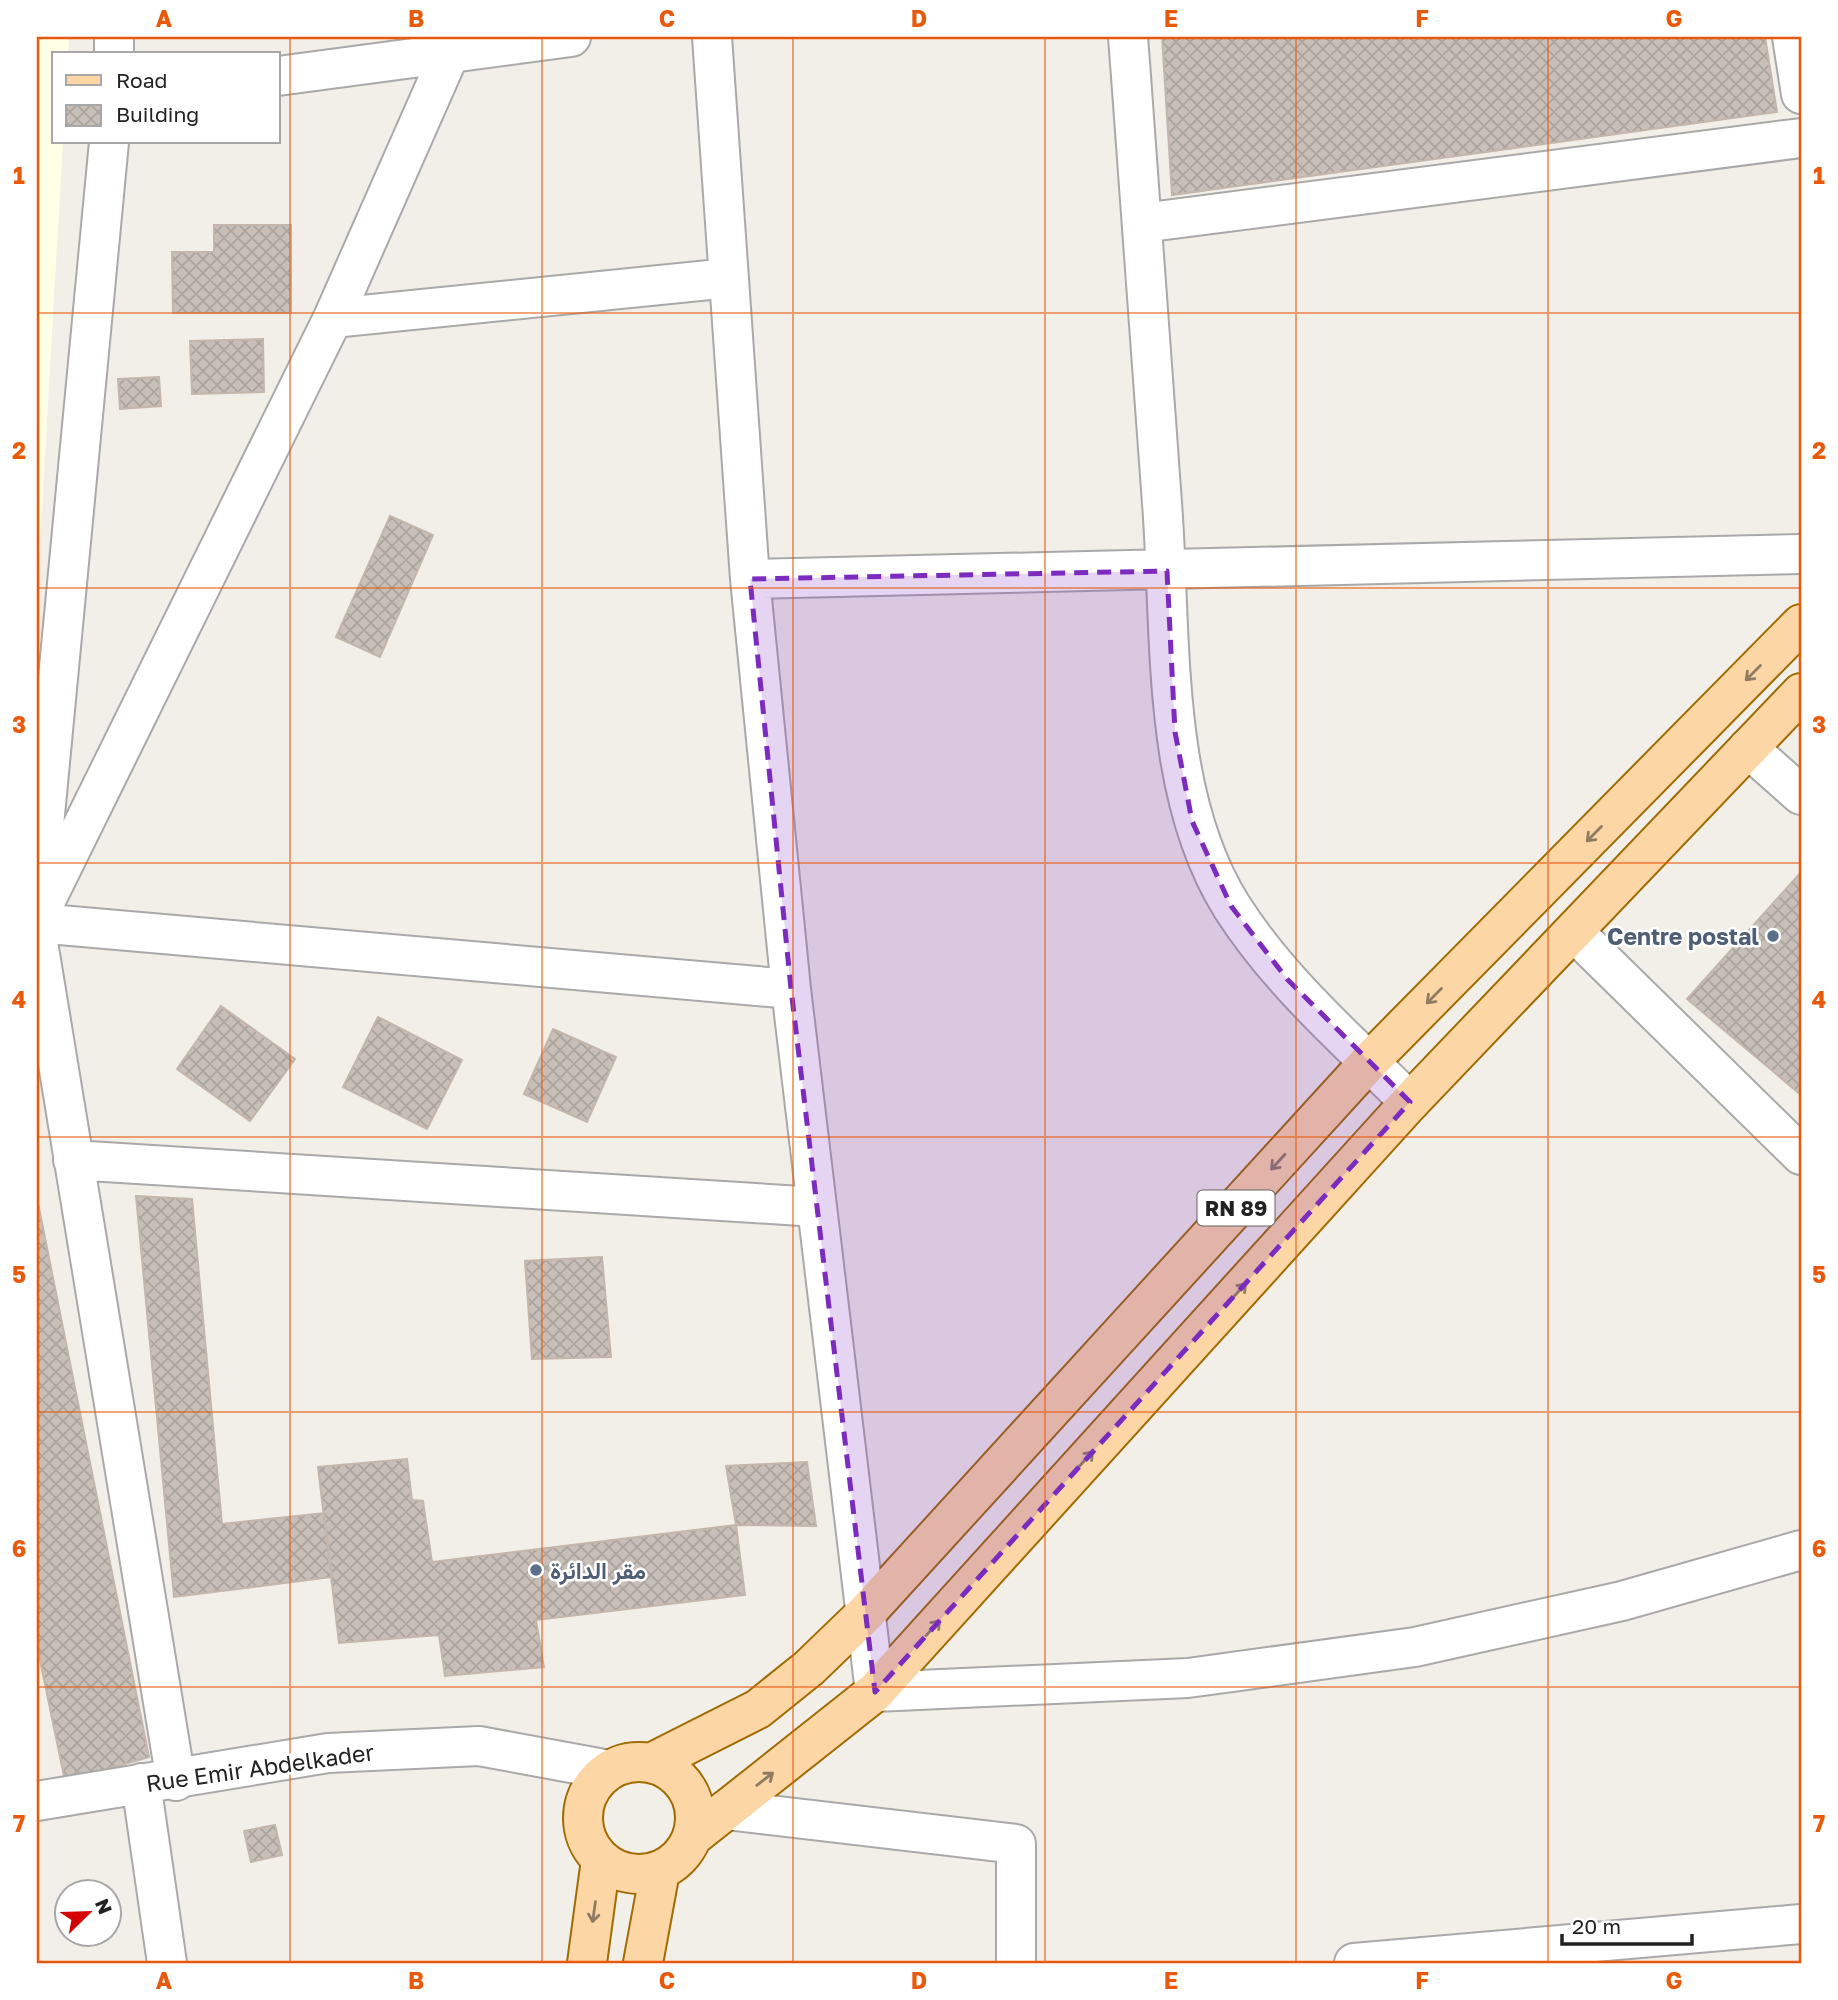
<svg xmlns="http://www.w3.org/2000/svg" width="1838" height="2000" viewBox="0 0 1838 2000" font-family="'Golos Text',Vazirmatn,sans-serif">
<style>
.education{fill:#ffffe5}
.building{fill:url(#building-cross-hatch);stroke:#c4b6ab;stroke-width:2}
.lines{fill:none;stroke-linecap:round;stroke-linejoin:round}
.minor-casing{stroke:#a9a9a9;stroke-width:42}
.major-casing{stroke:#a06b00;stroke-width:42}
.minor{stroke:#fff;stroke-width:38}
.major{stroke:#fcd6a4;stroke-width:38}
.oneway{stroke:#8f7c63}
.marked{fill:#7b2cbf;fill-opacity:0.2;stroke:#7b2cbf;stroke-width:5;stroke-dasharray:14 9;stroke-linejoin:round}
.grid{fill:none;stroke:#e8590c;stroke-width:2;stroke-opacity:0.55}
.service-dot{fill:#5c6f8a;stroke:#fff;stroke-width:2.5}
.labels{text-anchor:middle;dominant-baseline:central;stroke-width:5;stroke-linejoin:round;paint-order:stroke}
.shield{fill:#fff;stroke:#646464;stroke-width:2}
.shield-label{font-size:21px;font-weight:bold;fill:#222}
.service-label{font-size:23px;font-weight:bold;fill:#4e5e75;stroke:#fff;text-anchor:end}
.street-label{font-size:23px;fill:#222;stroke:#fff}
.neatline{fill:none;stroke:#e8590c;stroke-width:2.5}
.grid-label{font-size:23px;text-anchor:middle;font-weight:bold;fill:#e8590c}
</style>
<defs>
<pattern id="building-cross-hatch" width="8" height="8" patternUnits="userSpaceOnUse" patternTransform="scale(1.75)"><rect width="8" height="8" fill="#c7bfb8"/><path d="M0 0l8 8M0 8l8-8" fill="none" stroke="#aba49e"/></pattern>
</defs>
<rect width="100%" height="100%" fill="#f2efe9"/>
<!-- education -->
<path class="education" d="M 37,37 L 69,37 L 68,54 L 54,54 L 54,142 L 63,142 L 37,594 Z"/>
<!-- building -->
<path class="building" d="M 1162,37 L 1765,37 L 1777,112 L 1172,195 Z
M 214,225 L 291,225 L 291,313 L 173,313 L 172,252 L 214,252 Z
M 263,339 L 264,392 L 192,394 L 190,341 Z
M 159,377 L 161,406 L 120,409 L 118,379 Z
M 390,516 L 433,535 L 380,657 L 336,637 Z
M 1801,872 L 1801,1095 L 1687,999 Z
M 221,1006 L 295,1059 L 250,1121 L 177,1069 Z
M 378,1017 L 462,1060 L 427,1129 L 343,1087 Z
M 553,1029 L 616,1057 L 587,1122 L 524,1094 Z
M 136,1196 L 192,1199 L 222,1524 L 324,1513 L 332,1577 L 174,1597 Z
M 37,1198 L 149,1757 L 65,1781 L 37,1646 Z
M 602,1257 L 611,1357 L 532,1359 L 525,1261 Z
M 407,1459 L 412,1500 L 423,1501 L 432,1562 L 736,1525 L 745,1595 L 536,1620 L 544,1667 L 445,1676 L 439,1635 L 339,1643 L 318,1467 Z
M 807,1462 L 816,1526 L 736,1525 L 726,1466 Z
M 275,1825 L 282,1855 L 251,1862 L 244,1831 Z"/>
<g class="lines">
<!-- minor casing -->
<g class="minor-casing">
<path id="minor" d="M 712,37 L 750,579 L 791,989 L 875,1692 L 1188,1678 L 1415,1647 L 1622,1601 L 1801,1550
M 1128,37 C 1140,192 1151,347 1162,503 C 1172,633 1160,793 1232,907 C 1279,981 1348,1041 1410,1102
M 1792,37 L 1801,94
M 114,54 L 114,37
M 278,76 L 571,37
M 1142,223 L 1801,138
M 333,318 L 729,278
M 750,579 L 1801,554
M 1748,748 L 1801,795
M 37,899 L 109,142
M 37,918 L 333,318 L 457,37
M 37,923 L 791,989
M 1574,932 L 1801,1155
M 37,936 L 176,1781
M 73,1160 L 817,1207
M 141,1783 L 167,1963
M 37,1801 L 328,1753 L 479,1746 L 609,1770
M 726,1810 L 1016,1844 L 1016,1963
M 1354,1963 L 1801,1924"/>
</g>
<!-- major casing -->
<g class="major-casing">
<path id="major" d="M583 1818a56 56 0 1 1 112 0a56 56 0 1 1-112 0Z
M 651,1763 L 758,1709 L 809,1668 L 866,1613 L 1369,1062 L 1801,624
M 692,1837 L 875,1692 L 1410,1102 L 1801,693
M 587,1963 L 601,1860
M 643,1963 L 660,1871"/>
</g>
<!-- minor -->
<use href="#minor" class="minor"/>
<!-- major -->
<use href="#major" class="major"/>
</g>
<!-- one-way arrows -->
<defs><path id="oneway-shaft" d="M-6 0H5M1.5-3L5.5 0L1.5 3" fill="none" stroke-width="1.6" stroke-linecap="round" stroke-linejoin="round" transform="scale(1.75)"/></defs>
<g class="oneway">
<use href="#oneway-shaft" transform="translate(1753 673) rotate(135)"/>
<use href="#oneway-shaft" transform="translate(1594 834) rotate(135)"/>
<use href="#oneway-shaft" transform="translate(1434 996) rotate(135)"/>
<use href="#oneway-shaft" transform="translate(1278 1162) rotate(132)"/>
<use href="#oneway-shaft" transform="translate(1239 1291) rotate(-48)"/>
<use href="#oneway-shaft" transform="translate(1086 1459) rotate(-48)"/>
<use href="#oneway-shaft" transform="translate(933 1628) rotate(-48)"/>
<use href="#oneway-shaft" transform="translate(765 1779) rotate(-38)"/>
<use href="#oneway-shaft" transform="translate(594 1912) rotate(98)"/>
</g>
<!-- marked area -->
<path class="marked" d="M 1167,571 L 1175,732 L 1192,821 L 1231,906 L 1287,979 L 1410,1102 L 875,1692 L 791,989 L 750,579 Z"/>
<!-- grid -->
<path class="grid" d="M 290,37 L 290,1963M 542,37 L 542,1963M 793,37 L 793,1963M 1045,37 L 1045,1963M 1296,37 L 1296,1963M 1548,37 L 1548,1963M 37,313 L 1801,313M 37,588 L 1801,588M 37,863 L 1801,863M 37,1137 L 1801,1137M 37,1412 L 1801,1412M 37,1687 L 1801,1687"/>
<!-- markers -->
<g class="service-dot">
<circle cx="1773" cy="936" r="7"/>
<circle cx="536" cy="1570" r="7"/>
</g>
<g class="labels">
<!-- shield labels -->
<rect class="shield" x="1197.5" y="1190.5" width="77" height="35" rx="5"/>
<g class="shield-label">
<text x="1236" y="1208">RN 89</text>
</g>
<!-- service labels -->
<g class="service-label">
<text x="1759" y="936">Centre postal</text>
<text x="550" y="1570" text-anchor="start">مقر الدائرة</text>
</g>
<!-- street labels -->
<g class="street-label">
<text transform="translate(260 1767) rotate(-8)">Rue Emir Abdelkader</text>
</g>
</g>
<!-- border -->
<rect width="1838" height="2000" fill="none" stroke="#ffffff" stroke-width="77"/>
<!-- legend -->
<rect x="52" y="52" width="228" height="91" fill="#ffffff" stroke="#a7a7a7" stroke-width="2"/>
<rect x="66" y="75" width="35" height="10" fill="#fcd6a4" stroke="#a7a7a7" stroke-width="2"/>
<text x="116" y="88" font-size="21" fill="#222222">Road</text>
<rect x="66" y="105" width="35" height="21" fill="url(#building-cross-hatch)" stroke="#a7a7a7" stroke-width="2"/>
<text x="116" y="122" font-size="21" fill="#222222">Building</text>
<!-- north arrow -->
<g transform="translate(88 1913) rotate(67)"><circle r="33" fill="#ffffff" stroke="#a7a7a7" stroke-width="2"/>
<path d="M0-5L12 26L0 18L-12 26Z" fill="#d40000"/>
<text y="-10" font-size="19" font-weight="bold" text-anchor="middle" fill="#222222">N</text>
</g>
<!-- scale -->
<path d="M1562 1934v10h130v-10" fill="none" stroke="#222222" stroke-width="3.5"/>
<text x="1572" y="1934" font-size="21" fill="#222222" stroke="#ffffff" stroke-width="5" paint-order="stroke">20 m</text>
<rect x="38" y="38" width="1762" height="1924" class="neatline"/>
<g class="grid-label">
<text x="164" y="27">A</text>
<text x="416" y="27">B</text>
<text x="667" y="27">C</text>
<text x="919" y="27">D</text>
<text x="1171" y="27">E</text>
<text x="1422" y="27">F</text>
<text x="1674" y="27">G</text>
<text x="19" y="184">1</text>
<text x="1819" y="184">1</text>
<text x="19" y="459">2</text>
<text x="1819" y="459">2</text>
<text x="19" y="733">3</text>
<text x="1819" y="733">3</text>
<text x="19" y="1008">4</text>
<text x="1819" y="1008">4</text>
<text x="19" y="1283">5</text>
<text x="1819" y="1283">5</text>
<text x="19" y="1557">6</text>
<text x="1819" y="1557">6</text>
<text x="19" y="1832">7</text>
<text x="1819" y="1832">7</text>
<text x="164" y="1989">A</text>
<text x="416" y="1989">B</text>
<text x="667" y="1989">C</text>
<text x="919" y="1989">D</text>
<text x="1171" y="1989">E</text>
<text x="1422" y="1989">F</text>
<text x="1674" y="1989">G</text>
</g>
</svg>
